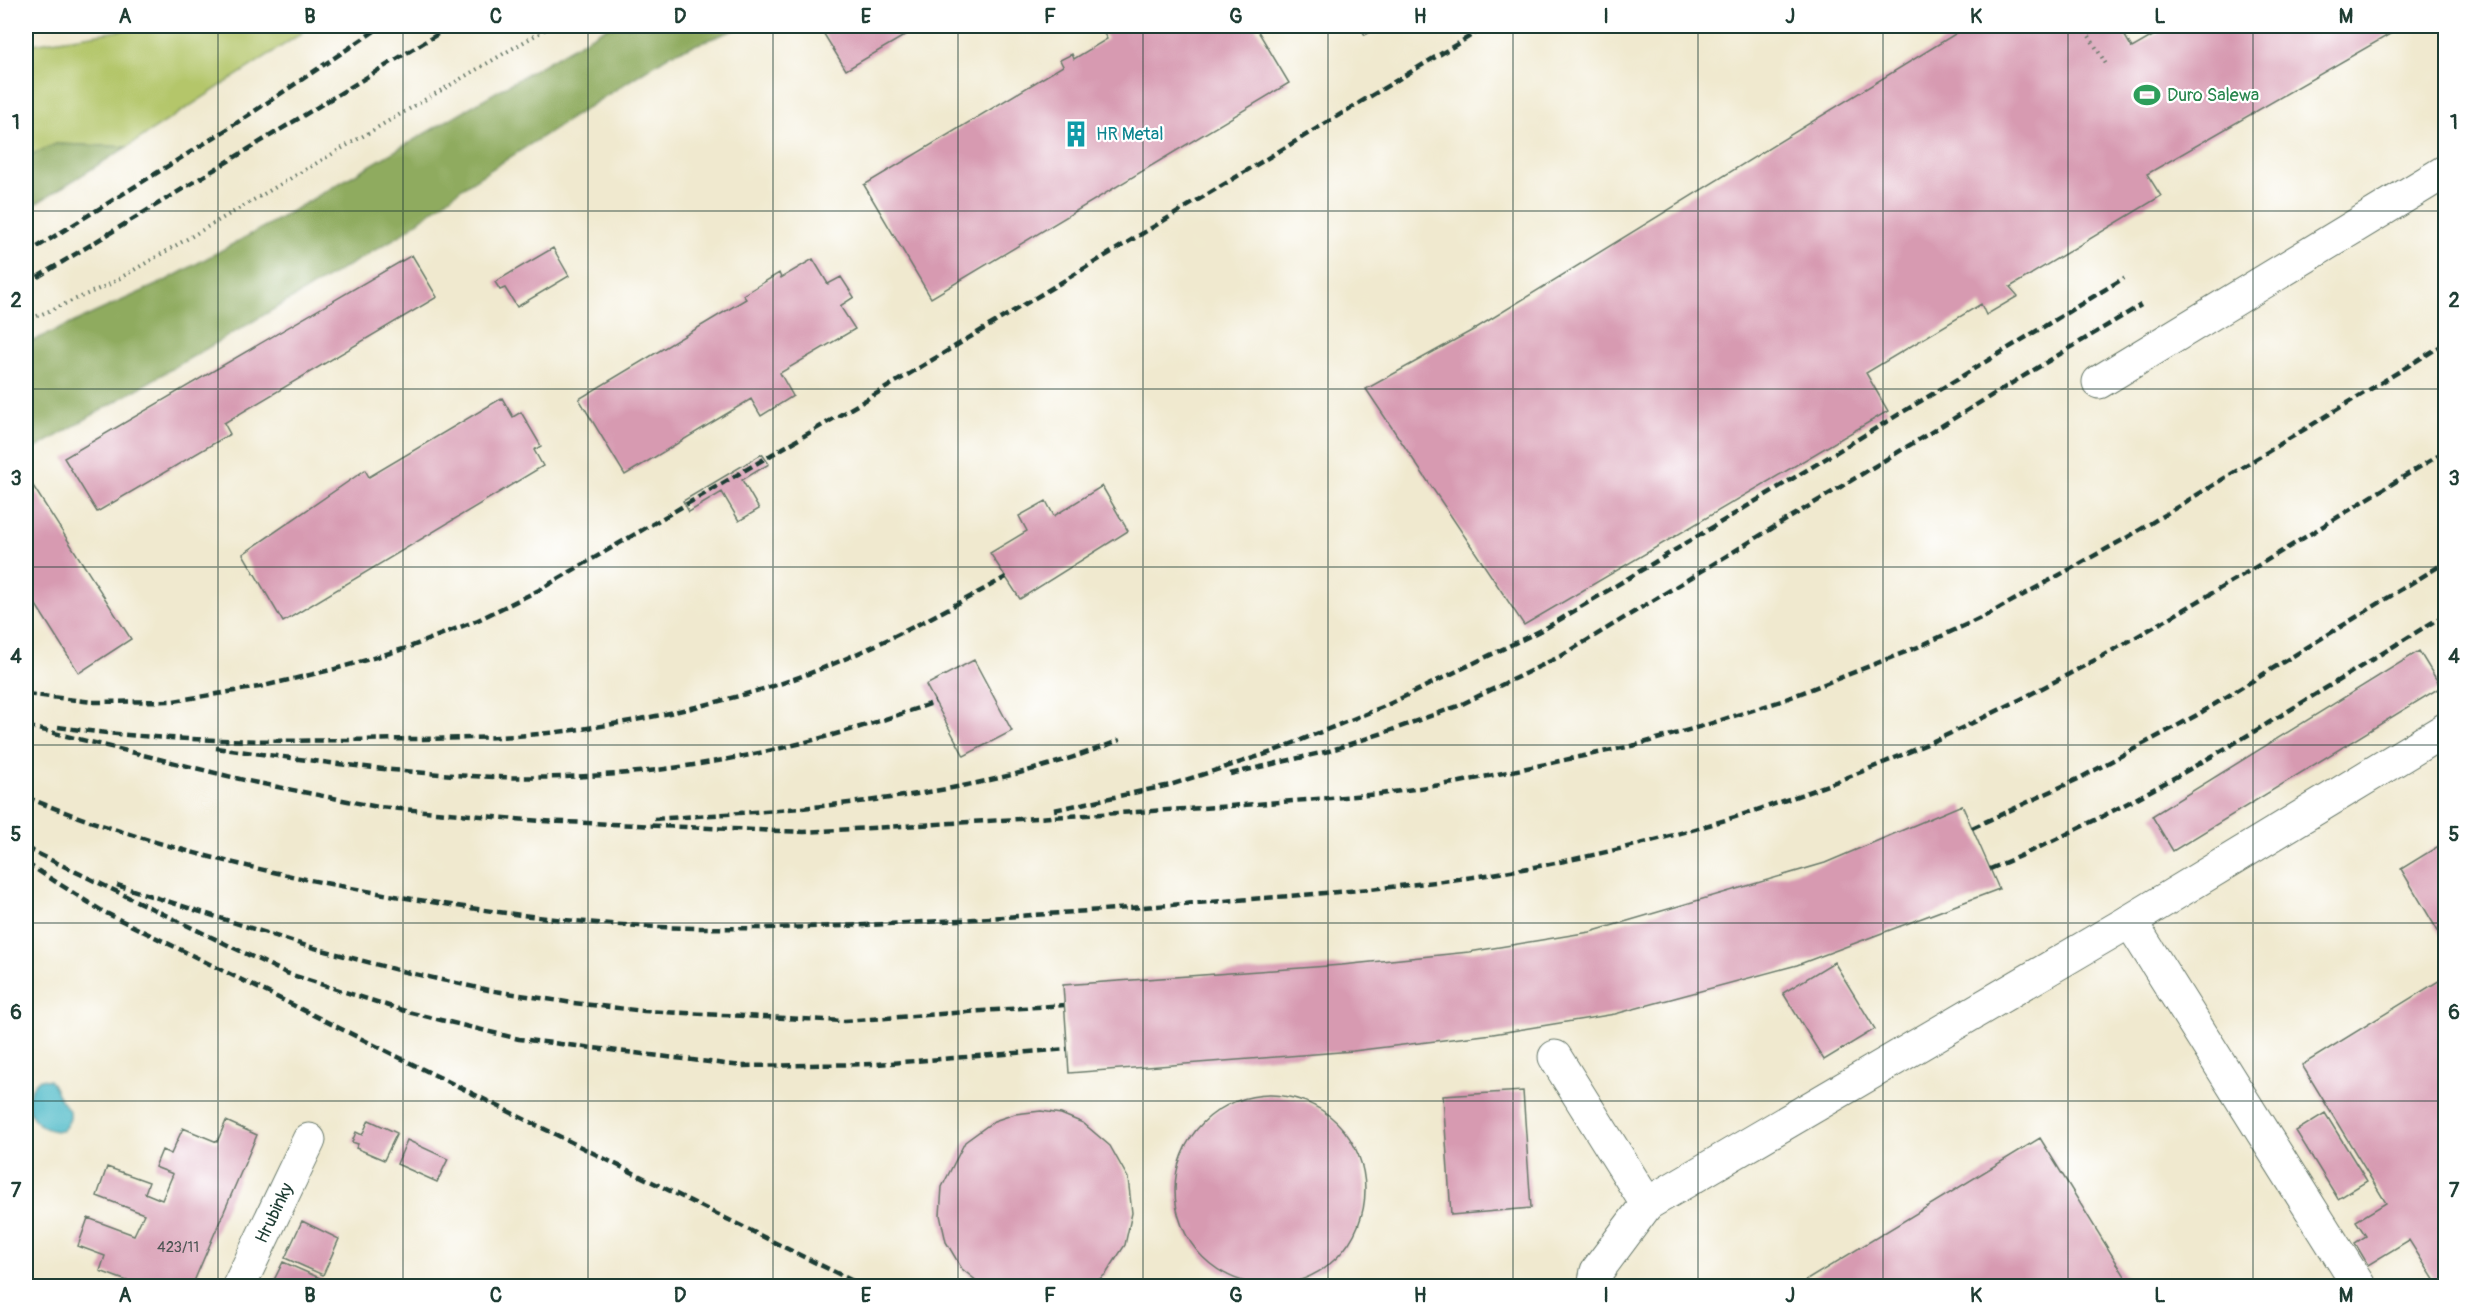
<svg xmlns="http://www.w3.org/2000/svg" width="2471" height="1312" viewBox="0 0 2471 1312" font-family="Pangolin,sans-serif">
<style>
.green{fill:#b4c66a;stroke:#6a824f;stroke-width:1.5}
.forest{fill:#8fab5e;stroke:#577449;stroke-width:1.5}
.water{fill:#4dbac7;stroke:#367c7e;stroke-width:1.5}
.building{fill:#d79ab1}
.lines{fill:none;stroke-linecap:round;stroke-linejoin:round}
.minor-casing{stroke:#68796a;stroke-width:35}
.path{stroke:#68796a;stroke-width:4;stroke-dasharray:1.5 4.5;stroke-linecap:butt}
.minor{stroke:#fff;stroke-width:33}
.rail{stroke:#1f3d34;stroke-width:4.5;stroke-dasharray:9 4.5;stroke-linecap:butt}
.grid{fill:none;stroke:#1f3d34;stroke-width:1.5;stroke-opacity:0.55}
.labels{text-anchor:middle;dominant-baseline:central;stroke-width:4.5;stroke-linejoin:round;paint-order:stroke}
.number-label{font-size:15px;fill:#4d5453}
.leisure-label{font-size:18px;fill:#27864d;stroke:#fff;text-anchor:start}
.culture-label{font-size:18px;fill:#0d838f;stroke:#fff;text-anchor:start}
.street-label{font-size:18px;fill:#1f3d34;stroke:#fff}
.neatline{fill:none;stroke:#1f3d34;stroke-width:2}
.grid-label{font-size:20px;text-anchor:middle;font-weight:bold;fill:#1f3d34}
</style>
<rect width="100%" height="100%" fill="#fff"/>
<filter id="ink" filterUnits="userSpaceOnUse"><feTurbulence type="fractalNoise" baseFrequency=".0167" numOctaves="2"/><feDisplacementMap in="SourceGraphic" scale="12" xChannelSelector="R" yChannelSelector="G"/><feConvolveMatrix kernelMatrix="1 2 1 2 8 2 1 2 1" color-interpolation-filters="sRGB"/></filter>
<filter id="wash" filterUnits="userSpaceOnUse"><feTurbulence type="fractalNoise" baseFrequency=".008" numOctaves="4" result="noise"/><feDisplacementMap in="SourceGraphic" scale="24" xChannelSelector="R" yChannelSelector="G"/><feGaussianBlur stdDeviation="1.35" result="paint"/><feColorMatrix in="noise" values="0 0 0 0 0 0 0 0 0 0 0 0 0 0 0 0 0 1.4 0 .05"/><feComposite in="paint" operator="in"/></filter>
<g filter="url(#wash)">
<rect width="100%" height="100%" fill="#f0e9cf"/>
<!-- green -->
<path class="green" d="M 151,26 L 298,26 L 302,33 L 127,147 L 56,144 L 26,157 L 26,45 Z"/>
<!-- forest -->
<path class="forest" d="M 609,26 L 745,26 L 671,54 L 462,188 L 399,236 L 26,454 L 26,344 L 165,281 L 275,221 Z
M 56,144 L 127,147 L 26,210 L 26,157 Z"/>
<!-- water -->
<path class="water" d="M 40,1079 L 49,1080 C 55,1086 55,1091 59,1097 C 69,1111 77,1114 62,1131 C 32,1133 15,1098 40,1079 Z"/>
<g id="blocks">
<!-- building -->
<path class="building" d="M 819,26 L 921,26 L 846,70 Z
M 1105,26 L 1255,26 L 1289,83 L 931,298 L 864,185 L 1063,66 L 1060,60 L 1072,54 L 1074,59 L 1107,39 L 1101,28 Z
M 1359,26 L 1382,26 L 1365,35 Z
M 1968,26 L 2119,26 L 2132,48 L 2170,26 L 2404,26 L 2147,174 L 2161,196 L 2010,287 L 2018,296 L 1986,315 L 1981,304 L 1866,373 L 1888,411 L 1524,625 L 1366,389 L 1473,330 Z
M 553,248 L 569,276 L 517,307 L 505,288 L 500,290 L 495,282 Z
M 412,255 L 437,297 L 224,423 L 230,434 L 97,512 L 64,458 Z
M 813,259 L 828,284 L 841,277 L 854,297 L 840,306 L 855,329 L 780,373 L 793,396 L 761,416 L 751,399 L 625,475 L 579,399 L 746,299 L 743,295 L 779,273 L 781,278 Z
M 502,398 L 513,417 L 521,412 L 541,446 L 534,450 L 543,466 L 283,622 L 243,554 L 365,470 L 369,477 Z
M 762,454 L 769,464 L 742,480 L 759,509 L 739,521 L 722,492 L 689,512 L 683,501 Z
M 26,475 L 131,639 L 79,673 L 26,589 Z
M 1102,486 L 1128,531 L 1020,599 L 990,553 L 1027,531 L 1019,516 L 1046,501 L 1054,516 Z
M 2419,651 L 2441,687 L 2173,851 L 2152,816 Z
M 974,660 L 1012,731 L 964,756 L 926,685 Z
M 1962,805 L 1999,889 L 1797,965 L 1615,1014 L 1493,1034 L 1353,1051 L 1069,1073 L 1063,985 L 1342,965 L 1469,952 L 1590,932 L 1825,863 Z
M 2445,842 L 2445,943 L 2401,869 Z
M 1834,962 L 1875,1029 L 1824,1060 L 1783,993 Z
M 2445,977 L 2445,1286 L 2438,1286 L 2409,1240 L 2368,1265 L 2355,1243 L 2366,1236 L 2356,1221 L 2386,1203 L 2302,1065 Z
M 1523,1091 L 1531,1208 L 1451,1215 L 1443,1096 Z
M1175 1190a95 95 0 1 1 190 0a95 95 0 1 1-190 0Z
M 1041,1111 L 1061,1114 L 1083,1123 L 1110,1146 L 1128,1178 L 1132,1213 L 1125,1245 L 1106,1274 L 1090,1286 L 983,1286 L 962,1269 L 946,1242 L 940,1215 L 942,1187 L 965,1142 L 994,1121 L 1015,1114 Z
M 2325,1113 L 2367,1181 L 2338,1199 L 2296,1131 Z
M 369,1120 L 397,1133 L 384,1160 L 356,1148 L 358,1144 L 352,1142 L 356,1132 L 362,1135 Z
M 226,1121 L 257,1135 L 192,1286 L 124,1286 L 127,1281 L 100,1271 L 105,1256 L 78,1246 L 88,1218 L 134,1235 L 144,1214 L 97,1196 L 107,1167 L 149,1182 L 145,1193 L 162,1200 L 173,1174 L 155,1167 L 162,1150 L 171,1154 L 183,1128 L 217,1142 Z
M 2040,1138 L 2131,1286 L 1797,1286 Z
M 407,1140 L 448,1159 L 437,1182 L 397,1164 Z
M 302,1221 L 339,1239 L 323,1275 L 285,1258 Z
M 283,1262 L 338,1286 L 271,1286 Z"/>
</g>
</g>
<g filter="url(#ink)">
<use href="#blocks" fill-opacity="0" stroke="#68796a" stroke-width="1.5"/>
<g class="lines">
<!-- minor casing -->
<g class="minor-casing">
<g id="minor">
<path d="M 2099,382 L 2446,171"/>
<path d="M 2130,921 L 2359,1286"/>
<path d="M 1555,1057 L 1647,1204"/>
<path id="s1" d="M 239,1286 L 309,1140"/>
<path d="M 1594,1286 L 1597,1271 L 1647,1204 L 2130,921 L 2446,729"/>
</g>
</g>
<!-- path -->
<path class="path" d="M 2083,26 L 2106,64
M 26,321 L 110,284 L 551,26"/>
<!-- minor -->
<use href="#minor" class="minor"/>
<!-- rail -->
<path class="rail" d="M 26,254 L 226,130 L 382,26
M 26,284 L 451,26
M 26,694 L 92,702 L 174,701 L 259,687 L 335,669 L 407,648 L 478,620 L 539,590 L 864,401 L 1487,26
M 26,726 L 248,781 L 378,807 L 540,821 L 804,832 L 1218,807 L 1380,794 L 1460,782 L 1636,745 L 1706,725 L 1781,701 L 1918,647 L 1987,615 L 2128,537 L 2446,343
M 58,727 C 155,741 250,742 347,740 C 398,739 449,739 500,737 C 590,732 683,713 770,687 C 853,661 930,619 1006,577
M 216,748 C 330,763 448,781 564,777 C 691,773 814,746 935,702
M 1230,774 L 1329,751 L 1386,732 L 1458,706 L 1563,655 L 2141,305
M 26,797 C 151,848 286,878 419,900 C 512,915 604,927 698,928 C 851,930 1004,917 1156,906 C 1249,899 1342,893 1435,882 C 1569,866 1704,832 1830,784 C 2050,701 2246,572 2446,451
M 1054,810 L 1170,785 L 1269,753 L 1385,706 L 1546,628 L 2124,278
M 654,819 C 812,808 972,800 1120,740
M 1972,828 L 2080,778 L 2197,715 L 2446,562
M 26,848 L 286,973 L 408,1012 L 519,1039 L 742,1066 L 877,1064 L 1067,1049
M 26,863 L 102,911 L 863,1286
M 1990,869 C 2151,801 2297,705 2446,614
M 117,885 L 307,946 L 401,971 L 488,990 L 573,1003 L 644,1011 L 844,1021 L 1064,1005
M 2432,1286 L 2436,1284"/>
</g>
</g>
<!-- grid -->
<path class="grid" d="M 218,26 L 218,1286M 403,26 L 403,1286M 588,26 L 588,1286M 773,26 L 773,1286M 958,26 L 958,1286M 1143,26 L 1143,1286M 1328,26 L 1328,1286M 1513,26 L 1513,1286M 1698,26 L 1698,1286M 1883,26 L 1883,1286M 2068,26 L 2068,1286M 2253,26 L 2253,1286M 26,211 L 2446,211M 26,389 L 2446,389M 26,567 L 2446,567M 26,745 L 2446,745M 26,923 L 2446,923M 26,1101 L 2446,1101"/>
<!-- icons -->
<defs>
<g id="stadium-bare" transform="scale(2.07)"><path d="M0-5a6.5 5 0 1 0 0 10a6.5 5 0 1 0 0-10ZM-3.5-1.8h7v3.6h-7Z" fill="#2e9e5b" stroke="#fff" stroke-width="2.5" paint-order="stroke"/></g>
<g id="building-bare" transform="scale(2.07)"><path d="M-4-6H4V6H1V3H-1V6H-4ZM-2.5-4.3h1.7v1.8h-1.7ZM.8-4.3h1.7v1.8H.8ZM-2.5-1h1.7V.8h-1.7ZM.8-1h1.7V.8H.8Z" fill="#0f9aa8" stroke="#fff" stroke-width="2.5" paint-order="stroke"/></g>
</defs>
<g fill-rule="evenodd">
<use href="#stadium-bare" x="2147" y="95"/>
<use href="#building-bare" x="1076" y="134"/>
</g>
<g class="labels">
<!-- number labels -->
<g class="number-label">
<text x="178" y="1247">423/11</text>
</g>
<!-- leisure labels -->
<g class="leisure-label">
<text x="2167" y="95">Duro Salewa</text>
</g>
<!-- culture labels -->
<g class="culture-label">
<text x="1096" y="134">HR Metal</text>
</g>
<!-- street labels -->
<g class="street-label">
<text stroke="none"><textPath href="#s1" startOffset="81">Hrubinky</textPath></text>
</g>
</g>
<!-- margin -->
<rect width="2471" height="1312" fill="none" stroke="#fff" stroke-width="66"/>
<rect x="33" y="33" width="2405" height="1246" class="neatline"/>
<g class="grid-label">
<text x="125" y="23">A</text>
<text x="310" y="23">B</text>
<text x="496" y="23">C</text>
<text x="680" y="23">D</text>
<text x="866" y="23">E</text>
<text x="1050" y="23">F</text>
<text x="1236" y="23">G</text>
<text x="1420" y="23">H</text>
<text x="1606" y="23">I</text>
<text x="1790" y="23">J</text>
<text x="1976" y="23">K</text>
<text x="2160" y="23">L</text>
<text x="2346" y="23">M</text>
<text x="16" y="129">1</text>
<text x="2454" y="129">1</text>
<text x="16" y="307">2</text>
<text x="2454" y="307">2</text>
<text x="16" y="485">3</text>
<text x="2454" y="485">3</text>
<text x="16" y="663">4</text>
<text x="2454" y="663">4</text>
<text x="16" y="841">5</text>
<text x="2454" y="841">5</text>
<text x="16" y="1019">6</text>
<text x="2454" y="1019">6</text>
<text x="16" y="1197">7</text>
<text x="2454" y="1197">7</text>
<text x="125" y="1302">A</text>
<text x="310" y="1302">B</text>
<text x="496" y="1302">C</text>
<text x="680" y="1302">D</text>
<text x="866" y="1302">E</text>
<text x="1050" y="1302">F</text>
<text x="1236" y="1302">G</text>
<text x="1420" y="1302">H</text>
<text x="1606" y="1302">I</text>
<text x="1790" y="1302">J</text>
<text x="1976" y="1302">K</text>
<text x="2160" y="1302">L</text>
<text x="2346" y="1302">M</text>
</g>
</svg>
